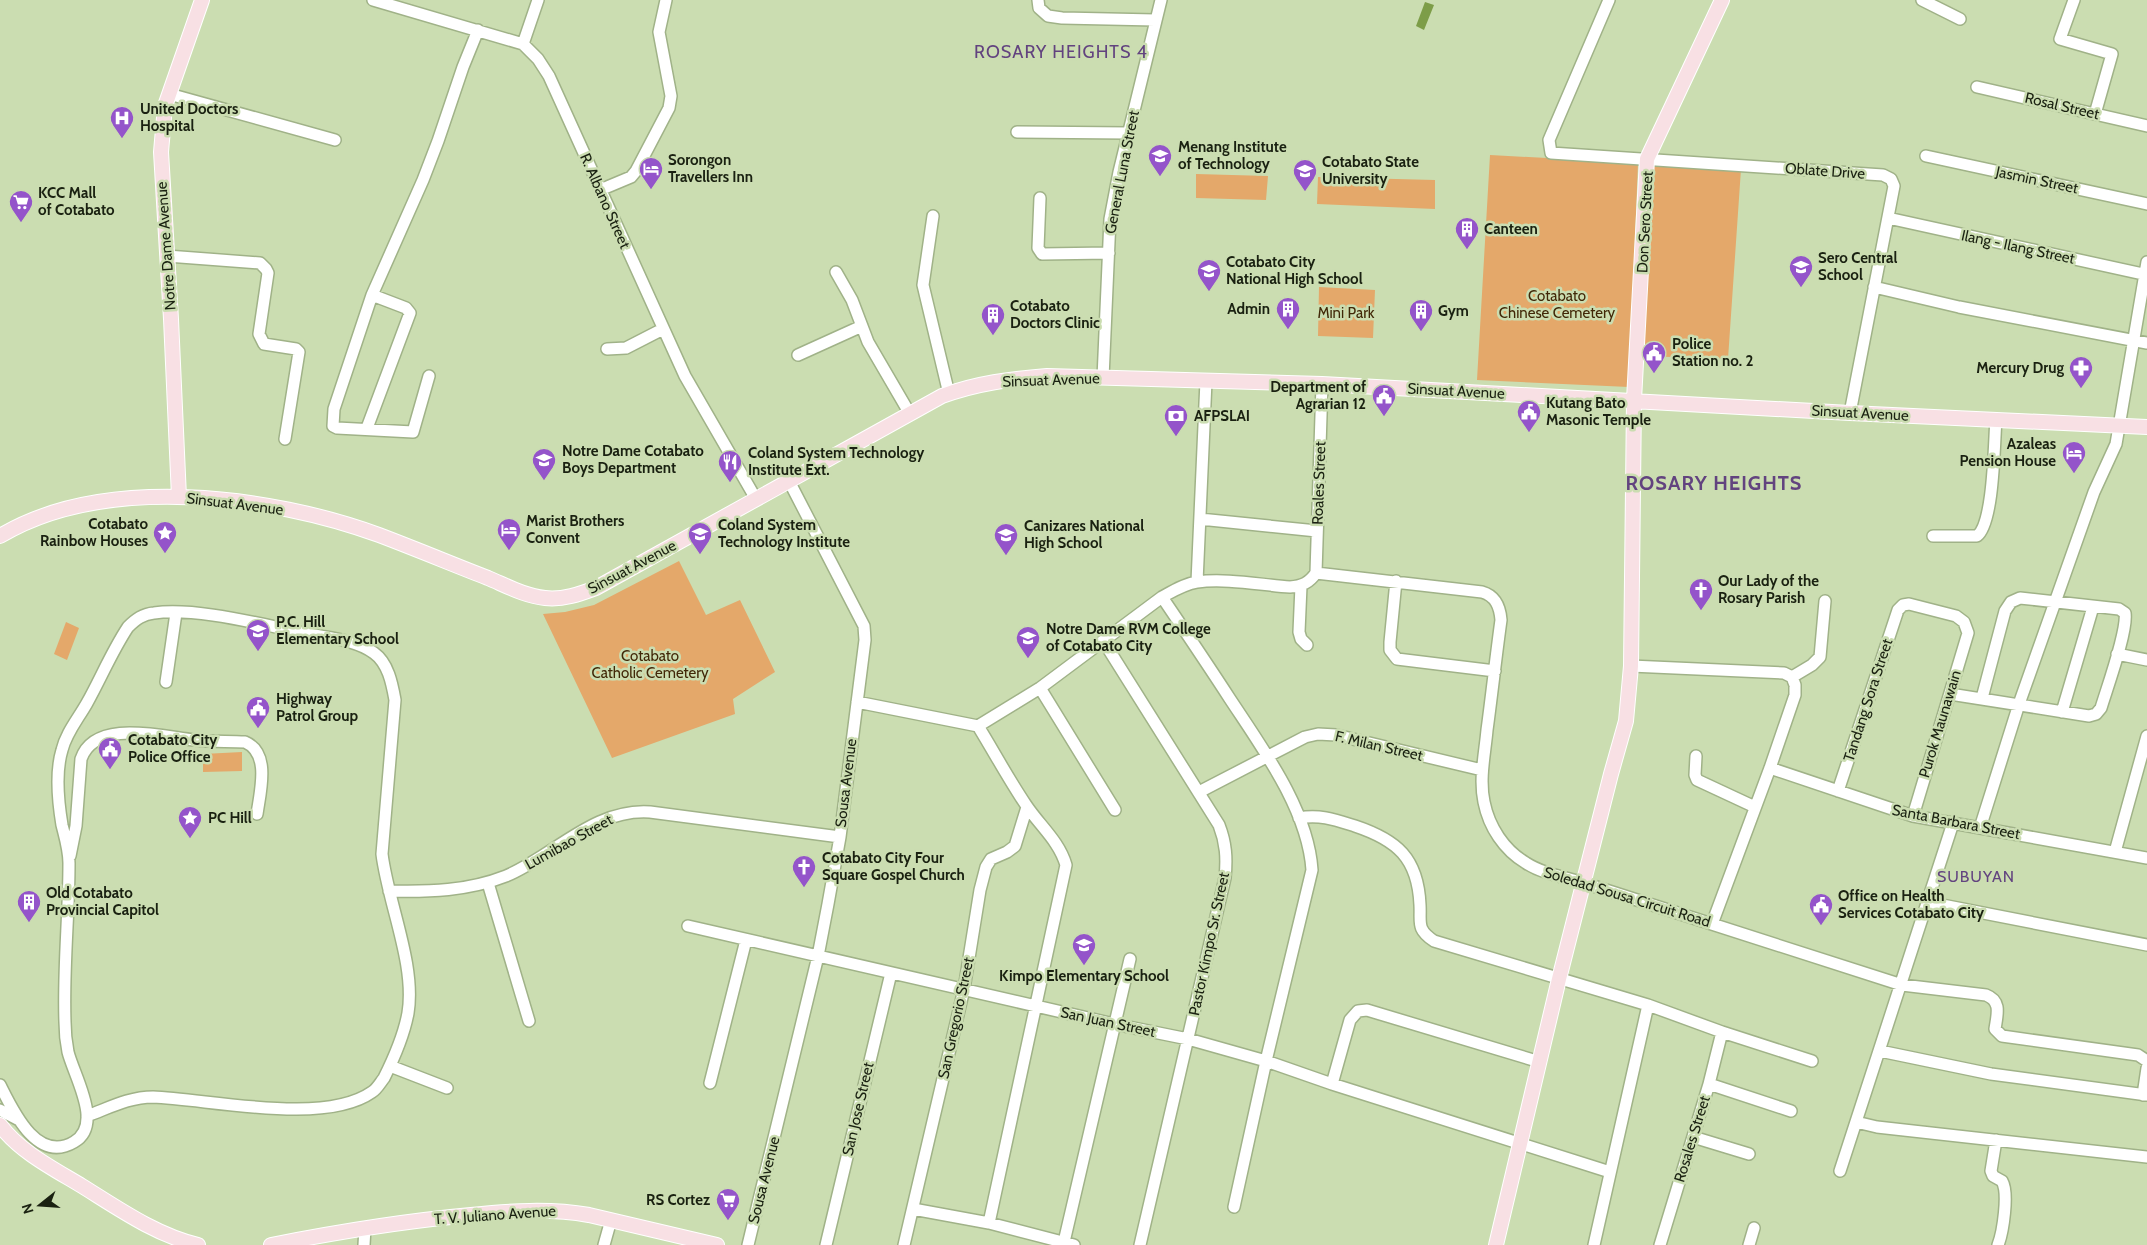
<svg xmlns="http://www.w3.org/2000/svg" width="2147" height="1245" viewBox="0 0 2147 1245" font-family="Cabin,sans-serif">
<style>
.green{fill:#e4a86a}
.water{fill:#7d9d48}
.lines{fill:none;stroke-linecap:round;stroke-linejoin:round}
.minor-casing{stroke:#a0b288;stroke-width:14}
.major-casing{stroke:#fff;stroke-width:16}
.minor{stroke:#fff;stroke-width:11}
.major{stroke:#f8e0e4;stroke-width:14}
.labels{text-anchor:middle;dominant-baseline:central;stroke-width:5;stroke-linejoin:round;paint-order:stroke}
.street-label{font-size:15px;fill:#1a2111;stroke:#cbddb1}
.poi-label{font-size:15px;font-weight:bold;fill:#1a2111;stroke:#cbddb1;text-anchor:start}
.park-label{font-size:15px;fill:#412707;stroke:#cbddb1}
.neighbourhood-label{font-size:16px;letter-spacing:1px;fill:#62437f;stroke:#cbddb1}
.quarter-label{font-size:18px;letter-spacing:1px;fill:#62437f;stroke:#cbddb1}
.district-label{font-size:20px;font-weight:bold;letter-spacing:1px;fill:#62437f;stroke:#cbddb1}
</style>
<rect width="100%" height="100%" fill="#cbddb1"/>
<!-- green -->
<path class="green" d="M 1490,155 L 1638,163 L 1629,387 L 1477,380 Z
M 1654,163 L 1741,169 L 1728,359 L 1643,356 Z
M 1196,174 L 1268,176 L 1266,200 L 1196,198 Z
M 1318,177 L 1435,180 L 1435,209 L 1317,204 Z
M 1319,287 L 1375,290 L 1373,338 L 1318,336 Z
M 679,561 L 706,615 L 740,600 L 775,672 L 733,699 L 735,714 L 612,758 L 543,614 L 565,612 L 594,605 Z
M 66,622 L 79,628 L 67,660 L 54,654 Z
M 242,752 L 242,771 L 203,772 L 203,754 Z"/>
<!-- water -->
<path class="water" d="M 1425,2 L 1434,5 L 1424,30 L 1416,26 Z"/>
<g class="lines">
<!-- minor casing -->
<g class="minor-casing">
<path id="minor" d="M 373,0 L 523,44 L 538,59 L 549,76 L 685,376 L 756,499
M 1038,0 L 1039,8 L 1048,16 L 1062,18 L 1155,20
M 1609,0 L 1549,140 L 1551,153 L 1883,175 L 1891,179 L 1894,186 L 1850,413
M 1922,0 L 1960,19
M 2074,0 L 2060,39 L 2112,54 L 2095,114
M 523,44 L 538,0
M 1977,87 L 2147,126
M 169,94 L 335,140
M 1017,132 L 1128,133
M 1926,156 L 2147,204
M 600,190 L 631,177 L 636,171 L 669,108 L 671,96 L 659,32 L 666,0
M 1040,198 L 1038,248 L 1042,254 L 1109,253
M 933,216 L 923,285 L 949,394
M 1888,218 L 2147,275
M 167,256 L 260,263 L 266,269 L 268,273 L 259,334 L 264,344 L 296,349 L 299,352 L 285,439
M 836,272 L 852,300 L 868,342 L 910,414
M 1874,287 L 1959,307 L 2147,343
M 607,349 L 626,348 L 663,329
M 798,355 L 862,326
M 429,376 L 413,432 L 337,428 L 333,426 L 334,409 L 372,295 L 423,180 L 438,141 L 463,67 L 478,30
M 1103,378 L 1110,219 L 1119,172 L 1161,0
M 367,428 L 410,313 L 406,308 L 372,295
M 1200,519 L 1317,531
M 1933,536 L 1977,536 C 1994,523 1994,443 1996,419
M 1316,573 L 1482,592 C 1496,596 1500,607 1501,620 C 1496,656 1492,693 1487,730 C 1485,753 1479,779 1484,802 C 1489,827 1504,850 1526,863 C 1543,874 1565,877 1584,883 L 1902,985 L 1986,995 C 2002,1001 1997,1015 1995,1029 L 2002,1036 L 2138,1055 L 2147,1061
M 1396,581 L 1390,642 L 1390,650 L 1397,659 L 1495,671
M 1197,582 L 1206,381
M 1301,586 L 1299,632 L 1301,639 L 1307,645
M 1162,597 C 1185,631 1208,665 1230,699 C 1263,749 1308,810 1312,870 L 1266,1061 L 1234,1207
M 1104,642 L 1219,825 C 1226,843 1227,858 1225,878 L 1140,1245
M 2117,654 L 2147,660
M 1631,666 L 1784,673 L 1792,677 L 1795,685 L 1795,695 L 1770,768 L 1712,924
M 1792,677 L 1812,665 L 1820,657 L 1825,601
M 166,682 L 176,613
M 1040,688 L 1115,810
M 1950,694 L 2089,716 L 2096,714 L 2101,708 C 2107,688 2128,630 2125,613 L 2119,609 L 2020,598 L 2011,602 L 2005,611 L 1982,698
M 857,702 L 978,726 C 994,752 1009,780 1026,805 C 1040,826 1059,841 1066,865 L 989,1223
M 2062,712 L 2093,607
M 978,726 L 1040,688 L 1162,597 C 1173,591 1184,584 1197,582 C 1226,578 1261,585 1290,587 C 1302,586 1309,583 1316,573 L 1322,384
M 1696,756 L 1695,775 L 1697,780 L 1755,807
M 1770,768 L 1913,816 L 2147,858
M 1838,791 L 1898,610 L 1903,605 L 1909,604 L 1956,616 L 1964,622 L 1968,633 L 1913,816
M 1199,792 L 1305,737 L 1318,734 L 1336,735 L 1482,770
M 1299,818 C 1320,814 1336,820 1355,826 C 1397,840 1418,858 1420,905 C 1421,923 1416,929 1434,941 L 1648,1005 L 1722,1032 L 1812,1061
M 1980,828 L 2019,704 L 2094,492 L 2116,444 L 2147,262
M 2115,852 L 2147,736
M 70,856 L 76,826 L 81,759 C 95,718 163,737 195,740 C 211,742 228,741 245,742 C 271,753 260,792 257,814
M 488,883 L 529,1021
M 389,891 C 429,892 468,891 506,876 C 554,856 594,808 650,812 L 840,837
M 1927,902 L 2147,945
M 688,926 L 1114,1024 L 1188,1039 L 1266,1061 L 1332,1084 L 1610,1172
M 1880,1051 L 1991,1074 L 2147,1095
M 390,1066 L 447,1088
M 710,1083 L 746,940
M 1332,1084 L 1350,1020 L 1358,1011 L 1367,1010 L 1540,1062
M 1709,1084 L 1791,1111
M 0,1085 C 13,1111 37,1164 74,1142 C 104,1125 74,1076 68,1052 C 66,1042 65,1031 65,1022 C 63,969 69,916 69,863 C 69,850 65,837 62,825 C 58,801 55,773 62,750 C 66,733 78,719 87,703 C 101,678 112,651 128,627 C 136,619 143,614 154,613 C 196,607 263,625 305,633 C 327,638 355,639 374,653 C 388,663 392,683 395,700 L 382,854 C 388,903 416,965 408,1013 C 404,1035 394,1058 384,1078 C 380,1083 377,1089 372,1092 C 324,1126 209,1099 153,1097 C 129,1097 109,1108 87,1116
M 2143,1095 L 2147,1068
M 0,1110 L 19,1120
M 1856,1122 L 1877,1127 L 2147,1157
M 1693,1137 L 1749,1154
M 1996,1140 L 1991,1171 L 1993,1176 L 2002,1181 C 2009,1193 2003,1232 1998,1245
M 1840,1171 L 1953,823
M 913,1209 L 989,1223 L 1074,1245
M 1064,1242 L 1130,959
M 364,1245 L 365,1228
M 604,1245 L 611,1220
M 748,1245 L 818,956 L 828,904 L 840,837 L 865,640 L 864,626 L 789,481
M 826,1245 L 891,973
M 904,1245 L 964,989 L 980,890 L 986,867 L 991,859 L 1007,852 L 1015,846 L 1027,807
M 1594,1245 L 1648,1005
M 1660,1245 L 1709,1084 L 1722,1032
M 1749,1245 L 1754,1228"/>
</g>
<!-- major casing -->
<g class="major-casing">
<path id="major" d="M 179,497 L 171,319 L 161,152 L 165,106 L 202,0
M 0,536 C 104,474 270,495 379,535 C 416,549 452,564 488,578 C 507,586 525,596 545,598 C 563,600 580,594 596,588 L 942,396 C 977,383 1011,379 1047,376 L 1322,384 L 1850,413 L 2147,427
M 0,1125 C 20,1152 54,1169 82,1186 C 119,1209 156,1235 198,1245
M 271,1245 C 337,1232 404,1221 471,1215 C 510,1211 549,1208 589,1215 L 717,1245
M 1496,1245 L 1559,979 L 1611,774 L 1626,721 L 1631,666 L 1634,400 L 1647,159 L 1722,0"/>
</g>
<!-- minor -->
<use href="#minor" class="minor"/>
<!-- major -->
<use href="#major" class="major"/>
</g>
<!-- icons -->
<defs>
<g id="hospital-pin" transform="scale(1.25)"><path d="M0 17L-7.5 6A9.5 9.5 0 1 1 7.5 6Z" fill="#9454ca" stroke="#cbddb1"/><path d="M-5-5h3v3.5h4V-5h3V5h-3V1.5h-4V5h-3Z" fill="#fff"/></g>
<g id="school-pin" transform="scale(1.25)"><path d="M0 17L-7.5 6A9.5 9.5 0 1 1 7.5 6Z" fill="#9454ca" stroke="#cbddb1"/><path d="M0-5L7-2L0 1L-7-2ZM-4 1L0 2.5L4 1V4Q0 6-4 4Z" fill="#fff"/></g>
<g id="hotel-pin" transform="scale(1.25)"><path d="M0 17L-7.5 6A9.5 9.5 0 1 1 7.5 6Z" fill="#9454ca" stroke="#cbddb1"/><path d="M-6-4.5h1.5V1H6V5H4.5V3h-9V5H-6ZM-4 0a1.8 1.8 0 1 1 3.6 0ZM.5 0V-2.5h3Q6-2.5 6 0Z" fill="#fff"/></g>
<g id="university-pin" transform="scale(1.25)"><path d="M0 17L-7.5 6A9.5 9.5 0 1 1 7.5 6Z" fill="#9454ca" stroke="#cbddb1"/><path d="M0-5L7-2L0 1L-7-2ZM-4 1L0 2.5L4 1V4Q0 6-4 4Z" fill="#fff"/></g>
<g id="supermarket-pin" transform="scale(1.25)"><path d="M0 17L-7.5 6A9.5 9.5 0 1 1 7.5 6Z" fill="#9454ca" stroke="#cbddb1"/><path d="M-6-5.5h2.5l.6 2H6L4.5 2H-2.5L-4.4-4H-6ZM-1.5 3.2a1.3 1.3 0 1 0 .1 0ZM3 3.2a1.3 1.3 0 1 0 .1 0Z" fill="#fff"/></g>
<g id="building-pin" transform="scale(1.25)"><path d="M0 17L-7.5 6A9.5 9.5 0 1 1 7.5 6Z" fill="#9454ca" stroke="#cbddb1"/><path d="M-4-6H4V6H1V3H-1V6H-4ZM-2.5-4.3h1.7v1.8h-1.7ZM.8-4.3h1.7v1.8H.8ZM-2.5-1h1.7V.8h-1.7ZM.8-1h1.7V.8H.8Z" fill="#fff"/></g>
<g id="civic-pin" transform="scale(1.25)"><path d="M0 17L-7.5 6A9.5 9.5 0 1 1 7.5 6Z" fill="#9454ca" stroke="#cbddb1"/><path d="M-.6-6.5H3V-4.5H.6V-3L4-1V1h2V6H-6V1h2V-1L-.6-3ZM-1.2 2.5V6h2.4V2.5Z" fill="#fff"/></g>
<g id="pharmacy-pin" transform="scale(1.25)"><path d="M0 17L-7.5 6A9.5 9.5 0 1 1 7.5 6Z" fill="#9454ca" stroke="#cbddb1"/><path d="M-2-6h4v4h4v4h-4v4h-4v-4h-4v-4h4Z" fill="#fff"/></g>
<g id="bank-pin" transform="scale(1.25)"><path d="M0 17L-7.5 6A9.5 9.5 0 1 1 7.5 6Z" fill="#9454ca" stroke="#cbddb1"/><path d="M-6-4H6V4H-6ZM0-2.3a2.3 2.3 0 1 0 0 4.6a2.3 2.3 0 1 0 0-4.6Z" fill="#fff"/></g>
<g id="restaurant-pin" transform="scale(1.25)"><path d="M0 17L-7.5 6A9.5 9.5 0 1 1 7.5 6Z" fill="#9454ca" stroke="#cbddb1"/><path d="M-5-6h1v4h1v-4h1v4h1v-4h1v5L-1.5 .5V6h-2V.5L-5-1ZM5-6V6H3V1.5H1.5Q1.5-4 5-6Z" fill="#fff"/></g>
<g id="sight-pin" transform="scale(1.25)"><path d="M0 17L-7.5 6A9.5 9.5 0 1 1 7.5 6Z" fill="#9454ca" stroke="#cbddb1"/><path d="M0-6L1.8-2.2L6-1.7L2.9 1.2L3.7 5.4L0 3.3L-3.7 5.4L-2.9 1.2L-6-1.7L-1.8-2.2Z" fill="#fff"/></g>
<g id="church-pin" transform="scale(1.25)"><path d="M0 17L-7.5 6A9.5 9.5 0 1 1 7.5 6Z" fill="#9454ca" stroke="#cbddb1"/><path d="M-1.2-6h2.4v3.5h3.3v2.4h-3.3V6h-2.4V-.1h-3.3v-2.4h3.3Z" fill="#fff"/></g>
</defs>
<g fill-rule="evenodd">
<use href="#hospital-pin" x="122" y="118"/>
<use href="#school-pin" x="1160" y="156"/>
<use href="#hotel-pin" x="651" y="169"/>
<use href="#university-pin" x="1305" y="171"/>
<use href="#supermarket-pin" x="21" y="202"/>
<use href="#building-pin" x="1467" y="229"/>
<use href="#school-pin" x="1801" y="267"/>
<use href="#school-pin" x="1209" y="271"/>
<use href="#building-pin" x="1288" y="309"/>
<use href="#building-pin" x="1421" y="311"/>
<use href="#building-pin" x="993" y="315"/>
<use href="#civic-pin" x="1654" y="353"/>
<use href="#pharmacy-pin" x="2081" y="368"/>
<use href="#civic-pin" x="1384" y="396"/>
<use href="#civic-pin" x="1529" y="412"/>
<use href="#bank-pin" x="1176" y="416"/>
<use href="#hotel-pin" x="2074" y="453"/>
<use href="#university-pin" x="544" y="460"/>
<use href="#restaurant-pin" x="730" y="462"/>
<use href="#hotel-pin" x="509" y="530"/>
<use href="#sight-pin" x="165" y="533"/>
<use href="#university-pin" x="700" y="534"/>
<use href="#school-pin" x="1006" y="535"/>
<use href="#church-pin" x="1701" y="590"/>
<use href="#school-pin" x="258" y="631"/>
<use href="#school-pin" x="1028" y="638"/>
<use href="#civic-pin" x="258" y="708"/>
<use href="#civic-pin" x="110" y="749"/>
<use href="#sight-pin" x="190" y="818"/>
<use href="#church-pin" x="804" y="867"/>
<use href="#building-pin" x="29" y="902"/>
<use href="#civic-pin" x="1821" y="905"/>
<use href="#school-pin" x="1084" y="945"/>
<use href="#supermarket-pin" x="728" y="1200"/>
</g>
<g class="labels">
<!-- street labels -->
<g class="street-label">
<text transform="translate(2062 106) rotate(13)">Rosal Street</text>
<text transform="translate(1825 171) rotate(4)">Oblate Drive</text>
<text transform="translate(1122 172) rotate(-79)">General Luna Street</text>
<text transform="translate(2037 180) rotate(12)">Jasmin Street</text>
<text transform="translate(605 201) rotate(66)">R. Albano Street</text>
<text transform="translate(1645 222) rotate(-87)">Don Sero Street</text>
<text transform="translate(166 246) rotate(-94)">Notre Dame Avenue</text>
<text transform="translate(2018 247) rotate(12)">Ilang - Ilang Street</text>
<text transform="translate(1051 380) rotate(-2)">Sinsuat Avenue</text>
<text transform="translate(1456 391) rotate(3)">Sinsuat Avenue</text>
<text transform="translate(1860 413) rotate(3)">Sinsuat Avenue</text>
<text transform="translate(1319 483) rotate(-88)">Roales Street</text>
<text transform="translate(235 504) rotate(7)">Sinsuat Avenue</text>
<text transform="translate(632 567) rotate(-28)">Sinsuat Avenue</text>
<text transform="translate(1868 700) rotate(-72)">Tandang Sora Street</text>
<text transform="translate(1940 724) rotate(-73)">Purok Maunawain</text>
<text transform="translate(1379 746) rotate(13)">F. Milan Street</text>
<text transform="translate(846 783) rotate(-83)">Sousa Avenue</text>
<text transform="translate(1956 822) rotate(11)">Santa Barbara Street</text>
<text transform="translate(569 842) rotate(-29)">Lumibao Street</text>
<text transform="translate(1627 897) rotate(17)">Soledad Sousa Circuit Road</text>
<text transform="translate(1209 944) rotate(-78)">Pastor Kimpo Sr. Street</text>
<text transform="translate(956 1018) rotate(-78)">San Gregorio Street</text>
<text transform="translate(1108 1022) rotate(12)">San Juan Street</text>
<text transform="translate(858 1109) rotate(-77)">San Jose Street</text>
<text transform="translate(1692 1139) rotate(-73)">Rosales Street</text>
<text transform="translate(764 1180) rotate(-76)">Sousa Avenue</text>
<text transform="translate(495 1215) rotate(-4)">T. V. Juliano Avenue</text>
</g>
<!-- poi labels -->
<g class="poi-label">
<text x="140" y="109">United Doctors<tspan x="140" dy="17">Hospital</tspan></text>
<text x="1178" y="147">Menang Institute<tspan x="1178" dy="17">of Technology</tspan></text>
<text x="668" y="160">Sorongon<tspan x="668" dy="17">Travellers Inn</tspan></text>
<text x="1322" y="162">Cotabato State<tspan x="1322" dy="17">University</tspan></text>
<text x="38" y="193">KCC Mall<tspan x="38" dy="17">of Cotabato</tspan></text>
<text x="1484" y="229">Canteen</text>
<text x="1818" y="258">Sero Central<tspan x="1818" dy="17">School</tspan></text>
<text x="1226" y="262">Cotabato City<tspan x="1226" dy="17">National High School</tspan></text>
<text x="1010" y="306">Cotabato<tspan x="1010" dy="17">Doctors Clinic</tspan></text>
<text x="1270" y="309" text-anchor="end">Admin</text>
<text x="1438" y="311">Gym</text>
<text x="1672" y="344">Police<tspan x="1672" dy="17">Station no. 2</tspan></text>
<text x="2064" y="368" text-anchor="end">Mercury Drug</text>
<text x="1366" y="387" text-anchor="end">Department of<tspan x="1366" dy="17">Agrarian 12</tspan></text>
<text x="1546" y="403">Kutang Bato<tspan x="1546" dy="17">Masonic Temple</tspan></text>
<text x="1194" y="416">AFPSLAI</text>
<text x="2056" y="444" text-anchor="end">Azaleas<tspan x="2056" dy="17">Pension House</tspan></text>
<text x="562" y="451">Notre Dame Cotabato<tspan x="562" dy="17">Boys Department</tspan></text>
<text x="748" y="453">Coland System Technology<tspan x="748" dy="17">Institute Ext.</tspan></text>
<text x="526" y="521">Marist Brothers<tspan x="526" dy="17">Convent</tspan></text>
<text x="148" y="524" text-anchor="end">Cotabato<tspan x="148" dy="17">Rainbow Houses</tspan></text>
<text x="718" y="525">Coland System<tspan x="718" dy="17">Technology Institute</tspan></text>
<text x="1024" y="526">Canizares National<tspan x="1024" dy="17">High School</tspan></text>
<text x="1718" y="581">Our Lady of the<tspan x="1718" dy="17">Rosary Parish</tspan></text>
<text x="276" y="622">P.C. Hill<tspan x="276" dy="17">Elementary School</tspan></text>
<text x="1046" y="629">Notre Dame RVM College<tspan x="1046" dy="17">of Cotabato City</tspan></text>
<text x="276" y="699">Highway<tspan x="276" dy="17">Patrol Group</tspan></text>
<text x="128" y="740">Cotabato City<tspan x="128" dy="17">Police Office</tspan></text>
<text x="208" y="818">PC Hill</text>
<text x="822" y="858">Cotabato City Four<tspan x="822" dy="17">Square Gospel Church</tspan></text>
<text x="46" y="893">Old Cotabato<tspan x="46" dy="17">Provincial Capitol</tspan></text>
<text x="1838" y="896">Office on Health<tspan x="1838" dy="17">Services Cotabato City</tspan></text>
<text x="1084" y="976" text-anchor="middle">Kimpo Elementary School</text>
<text x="710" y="1200" text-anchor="end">RS Cortez</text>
</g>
<!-- park labels -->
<g class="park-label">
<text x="1557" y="296">Cotabato<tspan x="1557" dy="17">Chinese Cemetery</tspan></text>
<text x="1346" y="313">Mini Park</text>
<text x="650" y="656">Cotabato<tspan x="650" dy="17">Catholic Cemetery</tspan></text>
</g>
<!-- neighbourhood labels -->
<g class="neighbourhood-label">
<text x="1976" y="876">SUBUYAN</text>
</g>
<!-- quarter labels -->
<g class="quarter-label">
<text x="1061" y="52">ROSARY HEIGHTS 4</text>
</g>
<!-- district labels -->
<g class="district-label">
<text x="1714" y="483">ROSARY HEIGHTS</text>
</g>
</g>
<!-- north arrow -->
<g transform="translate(40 1205) rotate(253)" stroke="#cbddb1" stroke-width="4" paint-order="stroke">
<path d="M0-4L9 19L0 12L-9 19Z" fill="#1a2111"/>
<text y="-8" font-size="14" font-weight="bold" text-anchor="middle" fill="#1a2111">N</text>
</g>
</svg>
